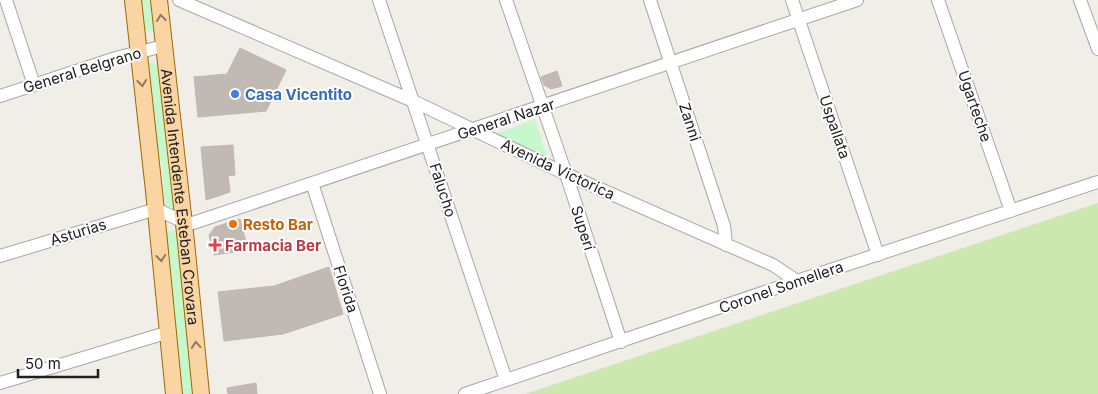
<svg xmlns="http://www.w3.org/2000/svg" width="1098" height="394" viewBox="0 0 1098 394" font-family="Inter,sans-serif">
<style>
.grass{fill:#cbe9af}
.park{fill:#c6f8cb}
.building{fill:#c1bab4;stroke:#c2b5aa}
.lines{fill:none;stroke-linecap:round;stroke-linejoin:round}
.minor-casing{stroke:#a7a7a7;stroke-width:14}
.major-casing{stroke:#996904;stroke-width:18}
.minor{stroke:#fff;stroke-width:12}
.major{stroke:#fad5a3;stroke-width:16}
.oneway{stroke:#8d7a62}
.shop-dot{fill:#3f7fe0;stroke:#fff;stroke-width:2}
.food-dot{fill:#e8710a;stroke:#fff;stroke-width:2}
.health-dot{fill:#e0444e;stroke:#fff;stroke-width:2}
.labels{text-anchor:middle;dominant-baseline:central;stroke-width:4;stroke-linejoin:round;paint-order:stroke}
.street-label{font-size:15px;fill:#202020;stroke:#fff}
.shop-label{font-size:15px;font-weight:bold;fill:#366cbe;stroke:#fff;text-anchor:start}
.food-label{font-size:15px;font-weight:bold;fill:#c56008;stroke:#fff;text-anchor:start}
.health-label{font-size:15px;font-weight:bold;fill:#be3a42;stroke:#fff;text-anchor:start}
</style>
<rect width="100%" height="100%" fill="#f1eee7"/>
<!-- grass -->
<path class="grass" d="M 1098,203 L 1098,394 L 525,394 Z"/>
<!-- park -->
<path class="park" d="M 139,0 L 153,0 L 156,26 L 154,30 L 150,32 L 145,30 L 142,23 Z
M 152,62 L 158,65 L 176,208 L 174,212 L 168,211 L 165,206 L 162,164 L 155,147 L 147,66 Z
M 535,119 L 547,157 L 496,134 Z
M 171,230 L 176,231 L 178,235 L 197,394 L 183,394 L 165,236 L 167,232 Z"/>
<!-- building -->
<path class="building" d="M 240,48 L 286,70 L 266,111 L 198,117 L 194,77 L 227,74 Z
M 557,71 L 562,86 L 551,89 L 544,85 L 541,77 Z
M 233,145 L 235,175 L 204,178 L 201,147 Z
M 228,176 L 230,192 L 206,200 L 204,178 Z
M 240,219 L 248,250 L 214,255 L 209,235 L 215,227 Z
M 329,267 L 343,314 L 283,334 L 224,341 L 218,292 L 274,286 Z
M 256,383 L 257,394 L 228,394 L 227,388 Z"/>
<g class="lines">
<!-- minor casing -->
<g class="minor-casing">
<path id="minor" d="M 6,0 L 34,85
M 179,0 L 413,101 L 566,174 L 773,265 L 797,281
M 379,0 L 506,380
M 506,0 L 566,174 L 621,342
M 650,0 L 724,226 L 726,245
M 792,0 L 878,255
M 938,0 L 1011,211
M 1080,0 L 1098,49
M 0,96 L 119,57 L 164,46
M 312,183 L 380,394
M 0,256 L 156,209 L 184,222 L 193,223 L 857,0
M 0,383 L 169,332
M 465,394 L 797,281 L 1098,182"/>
</g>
<!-- major casing -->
<g class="major-casing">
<g id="major">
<path d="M 133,0 L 154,191 L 174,394"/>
<path id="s1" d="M 159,0 L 186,242 L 201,394"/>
</g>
</g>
<!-- minor -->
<use href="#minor" class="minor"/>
<!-- major -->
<use href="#major" class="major"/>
</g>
<!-- one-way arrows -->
<defs><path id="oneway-chevron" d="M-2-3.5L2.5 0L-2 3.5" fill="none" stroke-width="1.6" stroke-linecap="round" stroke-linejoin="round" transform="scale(1.25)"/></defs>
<g class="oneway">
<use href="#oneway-chevron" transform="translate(161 18) rotate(-97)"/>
<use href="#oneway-chevron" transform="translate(142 83) rotate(84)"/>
<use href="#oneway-chevron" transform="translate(161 258) rotate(84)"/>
<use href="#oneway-chevron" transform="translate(196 345) rotate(-95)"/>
</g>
<!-- markers -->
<circle class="shop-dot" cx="235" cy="94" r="5"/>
<circle class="food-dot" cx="233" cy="224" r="5"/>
<path class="health-dot" d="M212.5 237.5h5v5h5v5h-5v5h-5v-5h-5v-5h5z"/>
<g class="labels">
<!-- street labels -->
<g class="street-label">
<text transform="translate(82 70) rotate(-17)">General Belgrano</text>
<text transform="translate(975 106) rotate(71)">Ugarteche</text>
<text transform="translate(506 119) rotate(-18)">General Nazar</text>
<text transform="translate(690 122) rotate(72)">Zanni</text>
<text transform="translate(835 127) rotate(71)">Uspallata</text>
<text transform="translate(558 169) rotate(25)">Avenida Victorica</text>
<text transform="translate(443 190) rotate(72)">Falucho</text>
<text stroke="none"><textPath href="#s1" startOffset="198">Avenida Intendente Esteban Crovara</textPath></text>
<text transform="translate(583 228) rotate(72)">Superí</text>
<text transform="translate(78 232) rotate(-17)">Asturias</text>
<text transform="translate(781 287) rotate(-19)">Coronel Somellera</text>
<text transform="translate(346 289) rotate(72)">Florida</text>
</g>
<!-- shop labels -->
<g class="shop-label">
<text x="245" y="94">Casa Vicentito</text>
</g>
<!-- food labels -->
<g class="food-label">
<text x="243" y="224">Resto Bar</text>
</g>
<!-- health labels -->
<g class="health-label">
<text x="225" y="245">Farmacia Ber</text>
</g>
</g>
<!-- scale -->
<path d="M18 369v8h80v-8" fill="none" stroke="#202020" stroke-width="2.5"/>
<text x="25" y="369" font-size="15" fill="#202020" stroke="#ffffff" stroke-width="4" paint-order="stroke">50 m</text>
</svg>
